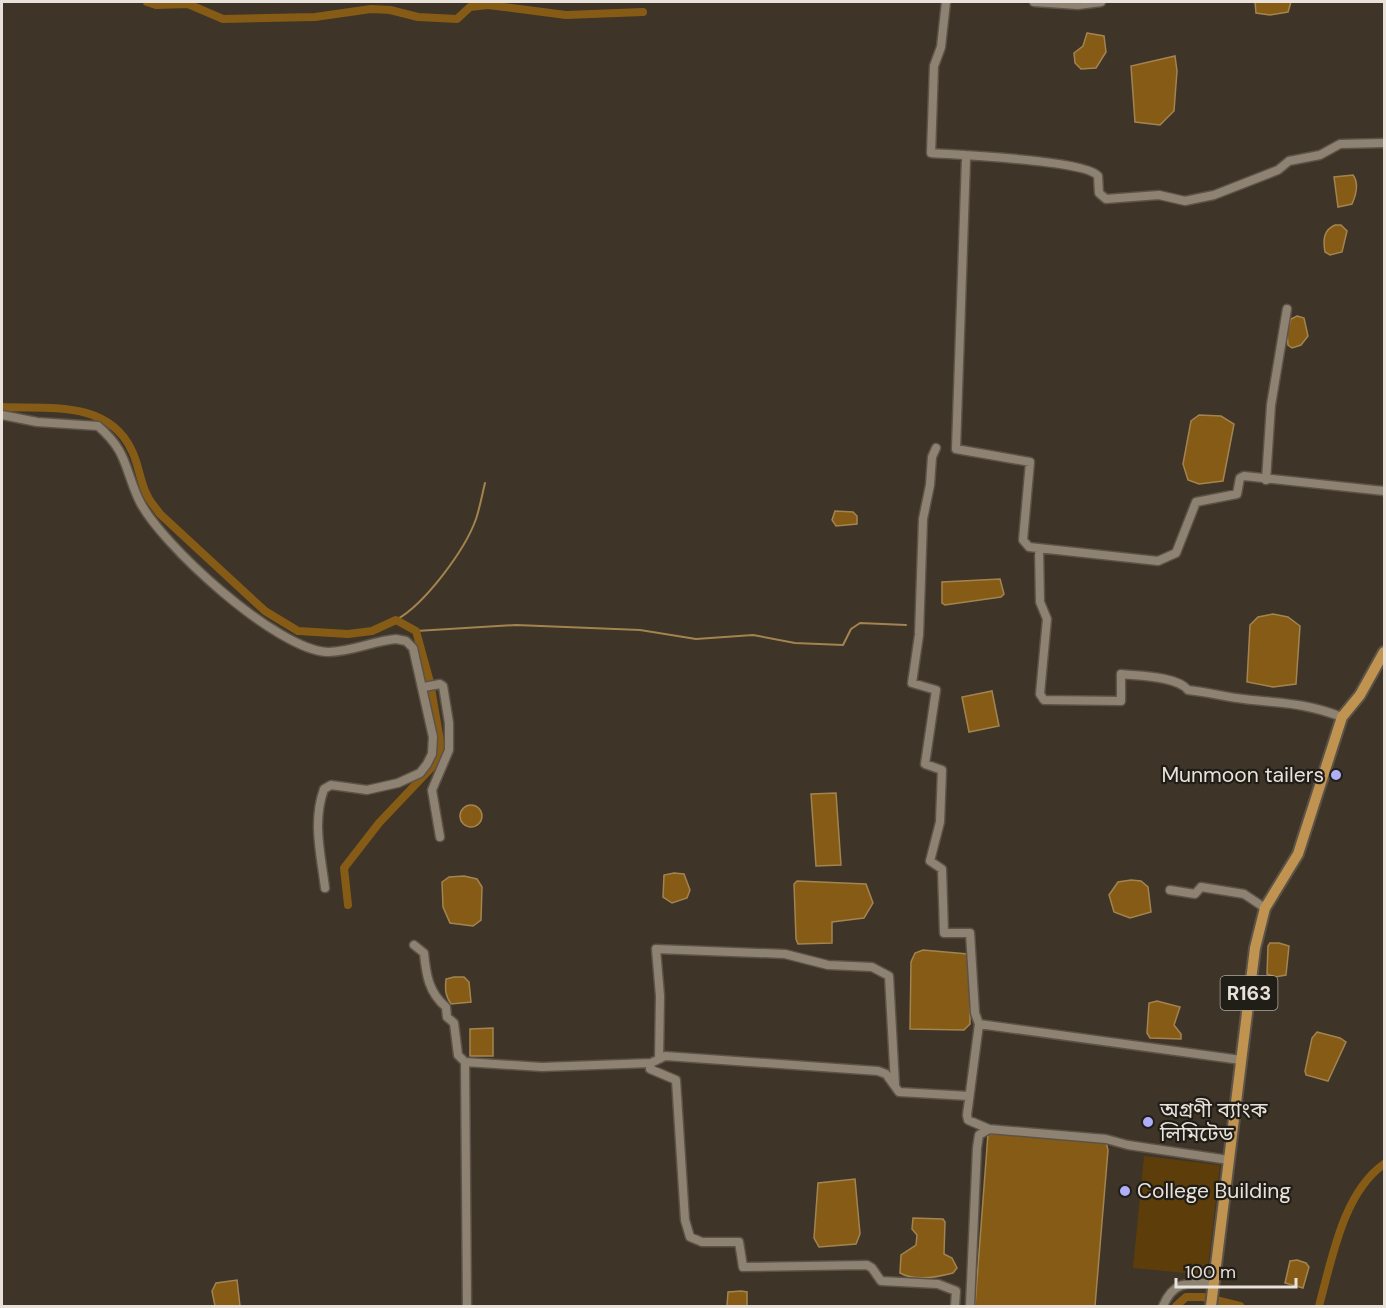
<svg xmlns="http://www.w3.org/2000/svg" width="1386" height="1308" viewBox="0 0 1386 1308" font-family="'DM Sans','Noto Sans Bengali',sans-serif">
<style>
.green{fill:#5d3e0b}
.water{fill:#865b15;stroke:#a38450;stroke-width:1.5}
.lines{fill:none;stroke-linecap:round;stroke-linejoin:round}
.stream{stroke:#a38450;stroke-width:2}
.canal{stroke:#865b15;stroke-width:8}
.minor-casing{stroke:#5c5348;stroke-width:11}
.major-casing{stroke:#5c5348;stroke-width:14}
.minor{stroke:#8e8273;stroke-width:8}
.major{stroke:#c09450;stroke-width:10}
.poi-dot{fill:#afaefa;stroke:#211d17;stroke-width:2}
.labels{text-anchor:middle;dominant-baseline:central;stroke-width:4.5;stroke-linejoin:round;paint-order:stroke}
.shield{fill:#211d17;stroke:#aca7a0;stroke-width:1.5}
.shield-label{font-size:20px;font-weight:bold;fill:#e8e2da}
.poi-label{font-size:21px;fill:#e8e2da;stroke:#211d17;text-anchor:start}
</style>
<rect width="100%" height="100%" fill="#3e3427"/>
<!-- green -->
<path class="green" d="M 1144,1156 L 1220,1165 L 1207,1275 L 1133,1268 Z"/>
<!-- water -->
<path class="water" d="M 1255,2 L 1291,2 L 1288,12 L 1270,15 L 1256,13 Z
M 1087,33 L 1104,36 L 1106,52 L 1096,68 L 1081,69 L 1075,63 L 1074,53 L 1083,46 Z
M 1175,56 L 1177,71 L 1174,111 L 1160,125 L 1135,122 L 1131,66 Z
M 1353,175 C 1359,183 1356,195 1352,204 L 1338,207 L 1334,177 Z
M 1335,225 L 1341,225 L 1347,231 L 1342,252 L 1330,255 L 1325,252 C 1323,241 1323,230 1335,225 Z
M 1297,316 L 1304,318 L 1308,336 L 1301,345 L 1292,348 L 1288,345 L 1287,333 L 1291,319 Z
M 1199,415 L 1221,416 L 1234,424 L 1223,481 L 1199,484 L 1188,480 L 1183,464 L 1191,421 Z
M 835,511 L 853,512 L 857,516 L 857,524 L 836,526 L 832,520 Z
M 1000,579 L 1004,594 L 1001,597 L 945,605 L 942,603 L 942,582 Z
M 1273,614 L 1288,617 L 1300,626 L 1296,684 L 1273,687 L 1247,682 L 1250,625 L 1258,617 Z
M 992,691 L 999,726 L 969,732 L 962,697 Z
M 836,793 L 841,865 L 816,866 L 811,794 Z
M460 816a11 11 0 1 1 22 0a11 11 0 1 1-22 0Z
M 674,873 L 684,874 L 690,890 L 687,898 L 672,903 L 663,897 L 664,875 Z
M 464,876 L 477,879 L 482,887 L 481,920 L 473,926 L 450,923 L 443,907 L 442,882 L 449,877 Z
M 1131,880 L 1141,881 L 1148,887 L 1151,912 L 1130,918 L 1114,912 L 1109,895 L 1118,882 Z
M 797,881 L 866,884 L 873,903 L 864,918 L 832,922 L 832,943 L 798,944 L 796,939 L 794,884 Z
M 1279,943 L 1289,946 L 1286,975 L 1275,977 L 1267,974 L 1268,946 L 1270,943 Z
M 923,950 L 968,954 L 970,957 L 970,1024 L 964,1030 L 910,1029 L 911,962 L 915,953 Z
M 454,977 L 464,977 L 469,982 L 471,1002 L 451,1004 C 445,995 445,990 446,979 Z
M 1157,1001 L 1180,1007 L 1174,1025 L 1181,1034 L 1181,1039 L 1150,1038 L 1147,1033 L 1149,1003 Z
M 493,1028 L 493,1056 L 470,1056 L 470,1029 Z
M 1317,1032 L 1340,1038 L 1346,1042 L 1328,1081 L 1306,1075 L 1305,1071 L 1312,1038 Z
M 988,1134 L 1044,1135 L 1106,1142 L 1108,1150 L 1095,1306 L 975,1306 Z
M 855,1179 L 860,1234 L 856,1244 L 819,1247 L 814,1238 L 818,1183 Z
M 913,1218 L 943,1219 L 945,1222 L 944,1254 L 952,1258 L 957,1268 L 953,1273 C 938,1277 914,1281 900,1273 L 901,1255 L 916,1245 L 917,1235 L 912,1229 Z
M 1297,1260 L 1306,1263 L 1309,1267 L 1303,1288 L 1285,1283 L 1290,1261 Z
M 237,1280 L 240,1306 L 215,1306 L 212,1291 L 216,1283 Z
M 741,1291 L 747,1292 L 747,1306 L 727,1306 L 728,1292 Z"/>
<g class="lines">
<!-- stream -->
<path class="stream" d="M 396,620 C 425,604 465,550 476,519 C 480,507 482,495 485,483
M 416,631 L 516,625 L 640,630 L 696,639 L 753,635 L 795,643 L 843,645 L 851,629 L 860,623 L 906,625"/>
<!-- canal -->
<path class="canal" d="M 147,2 L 156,5 L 188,4 L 223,19 L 315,17 L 371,9 L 390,10 L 418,17 L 457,19 L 470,7 L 488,5 L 566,15 L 643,12
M 2,407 C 49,409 109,400 132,451 C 139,465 140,482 147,495 C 150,502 156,508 160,514 L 265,611 L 298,631 L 348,634 L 372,631 L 396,620 L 416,631 L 430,682 L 441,747 L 433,766 L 379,823 L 344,868 L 348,905
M 1176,1306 L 1186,1297 L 1203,1297 L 1240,1306
M 1319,1306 C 1332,1259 1343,1193 1384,1164"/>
<!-- minor casing -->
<g class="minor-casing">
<path id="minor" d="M 946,2 L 941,47 L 934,66 L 931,153 C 957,155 1086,160 1098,176 L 1099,193 L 1106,199 L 1159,195 L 1185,201 L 1214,195 L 1278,170 L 1289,161 L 1320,155 L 1340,144 L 1384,143
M 1034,2 L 1078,5 L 1101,2
M 964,155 L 966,159 L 956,449 L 1030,462 L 1023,540 L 1029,547 L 1158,561 L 1176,553 L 1196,502 L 1237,494 L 1240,478 L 1244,476 L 1384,491
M 2,415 L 37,422 L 98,426 C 128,452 124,468 139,500 C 160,544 278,651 328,652 C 351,652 373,641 396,639 L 406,641 L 413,648 L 433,737 L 432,754 L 427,764 L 420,773 L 398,783 L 367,790 L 331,785 L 324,789 C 312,822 321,855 325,888
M 936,448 L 932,457 L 930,485 L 923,519 L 919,635 L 912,683 L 936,690 L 925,764 L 942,770 L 940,822 L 930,861 L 942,869 L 944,933 L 970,933 L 975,1013 L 979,1024
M 1266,480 L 1271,405 L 1287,309
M 1039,548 L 1040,602 L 1047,619 L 1040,694 L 1044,700 L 1121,701 L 1121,674 C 1138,676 1177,676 1188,690 C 1208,692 1226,697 1244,699 C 1284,704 1302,702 1342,717
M 424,687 L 440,684 L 443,686 L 449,723 L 449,750 L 432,790 L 440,837
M 1170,890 L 1195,894 L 1201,887 L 1244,894 L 1265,908
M 414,945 L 424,953 C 426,975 429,993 446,1007 L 447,1017 L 454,1023 L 458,1055 L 465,1062 L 542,1067 L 651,1063 L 665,1056 L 878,1071 L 886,1074 L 899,1092 L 969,1096
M 659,1059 L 660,996 L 656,949 L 785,954 L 828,965 L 872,967 L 889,976 L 895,1084
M 465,1062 L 467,1306
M 651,1063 L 650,1069 L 676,1080 L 685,1220 L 690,1237 L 702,1242 L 739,1242 L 743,1267 L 867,1265 L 872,1268 L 881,1281 L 938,1284 L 956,1291 L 955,1306
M 989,1129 L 968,1120 L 967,1115 L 979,1024 L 1241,1060
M 970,1306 L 977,1148 L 979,1135 L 989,1129 L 1106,1139 L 1128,1145 L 1229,1160
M 1163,1306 C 1174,1280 1189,1283 1214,1283"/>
</g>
<!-- major casing -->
<g class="major-casing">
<path id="major" d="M 1211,1306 L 1255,948 L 1265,908 L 1298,854 L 1342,717 L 1360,695 L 1384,652"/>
</g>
<!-- minor -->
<use href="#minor" class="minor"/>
<!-- major -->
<use href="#major" class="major"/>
</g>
<!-- markers -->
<g class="poi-dot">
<circle cx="1336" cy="775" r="6"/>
<circle cx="1148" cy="1122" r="6"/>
<circle cx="1125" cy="1191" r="6"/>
</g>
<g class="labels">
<!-- shield labels -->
<rect class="shield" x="1220.5" y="976" width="57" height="34" rx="4.5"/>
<g class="shield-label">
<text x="1249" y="993">R163</text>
</g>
<!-- poi labels -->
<g class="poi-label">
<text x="1324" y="775" text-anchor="end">Munmoon tailers</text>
<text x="1160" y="1110">অগ্রণী ব্যাংক<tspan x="1160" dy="24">লিমিটেড</tspan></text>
<text x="1137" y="1191">College Building</text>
</g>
</g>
<!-- border -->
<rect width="1386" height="1308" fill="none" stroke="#e8e2da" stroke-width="6"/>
<!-- scale -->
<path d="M1176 1278v9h120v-9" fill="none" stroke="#e8e2da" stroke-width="3"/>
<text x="1185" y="1278" font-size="18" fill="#e8e2da" stroke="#211d17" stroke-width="4.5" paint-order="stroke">100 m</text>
</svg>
